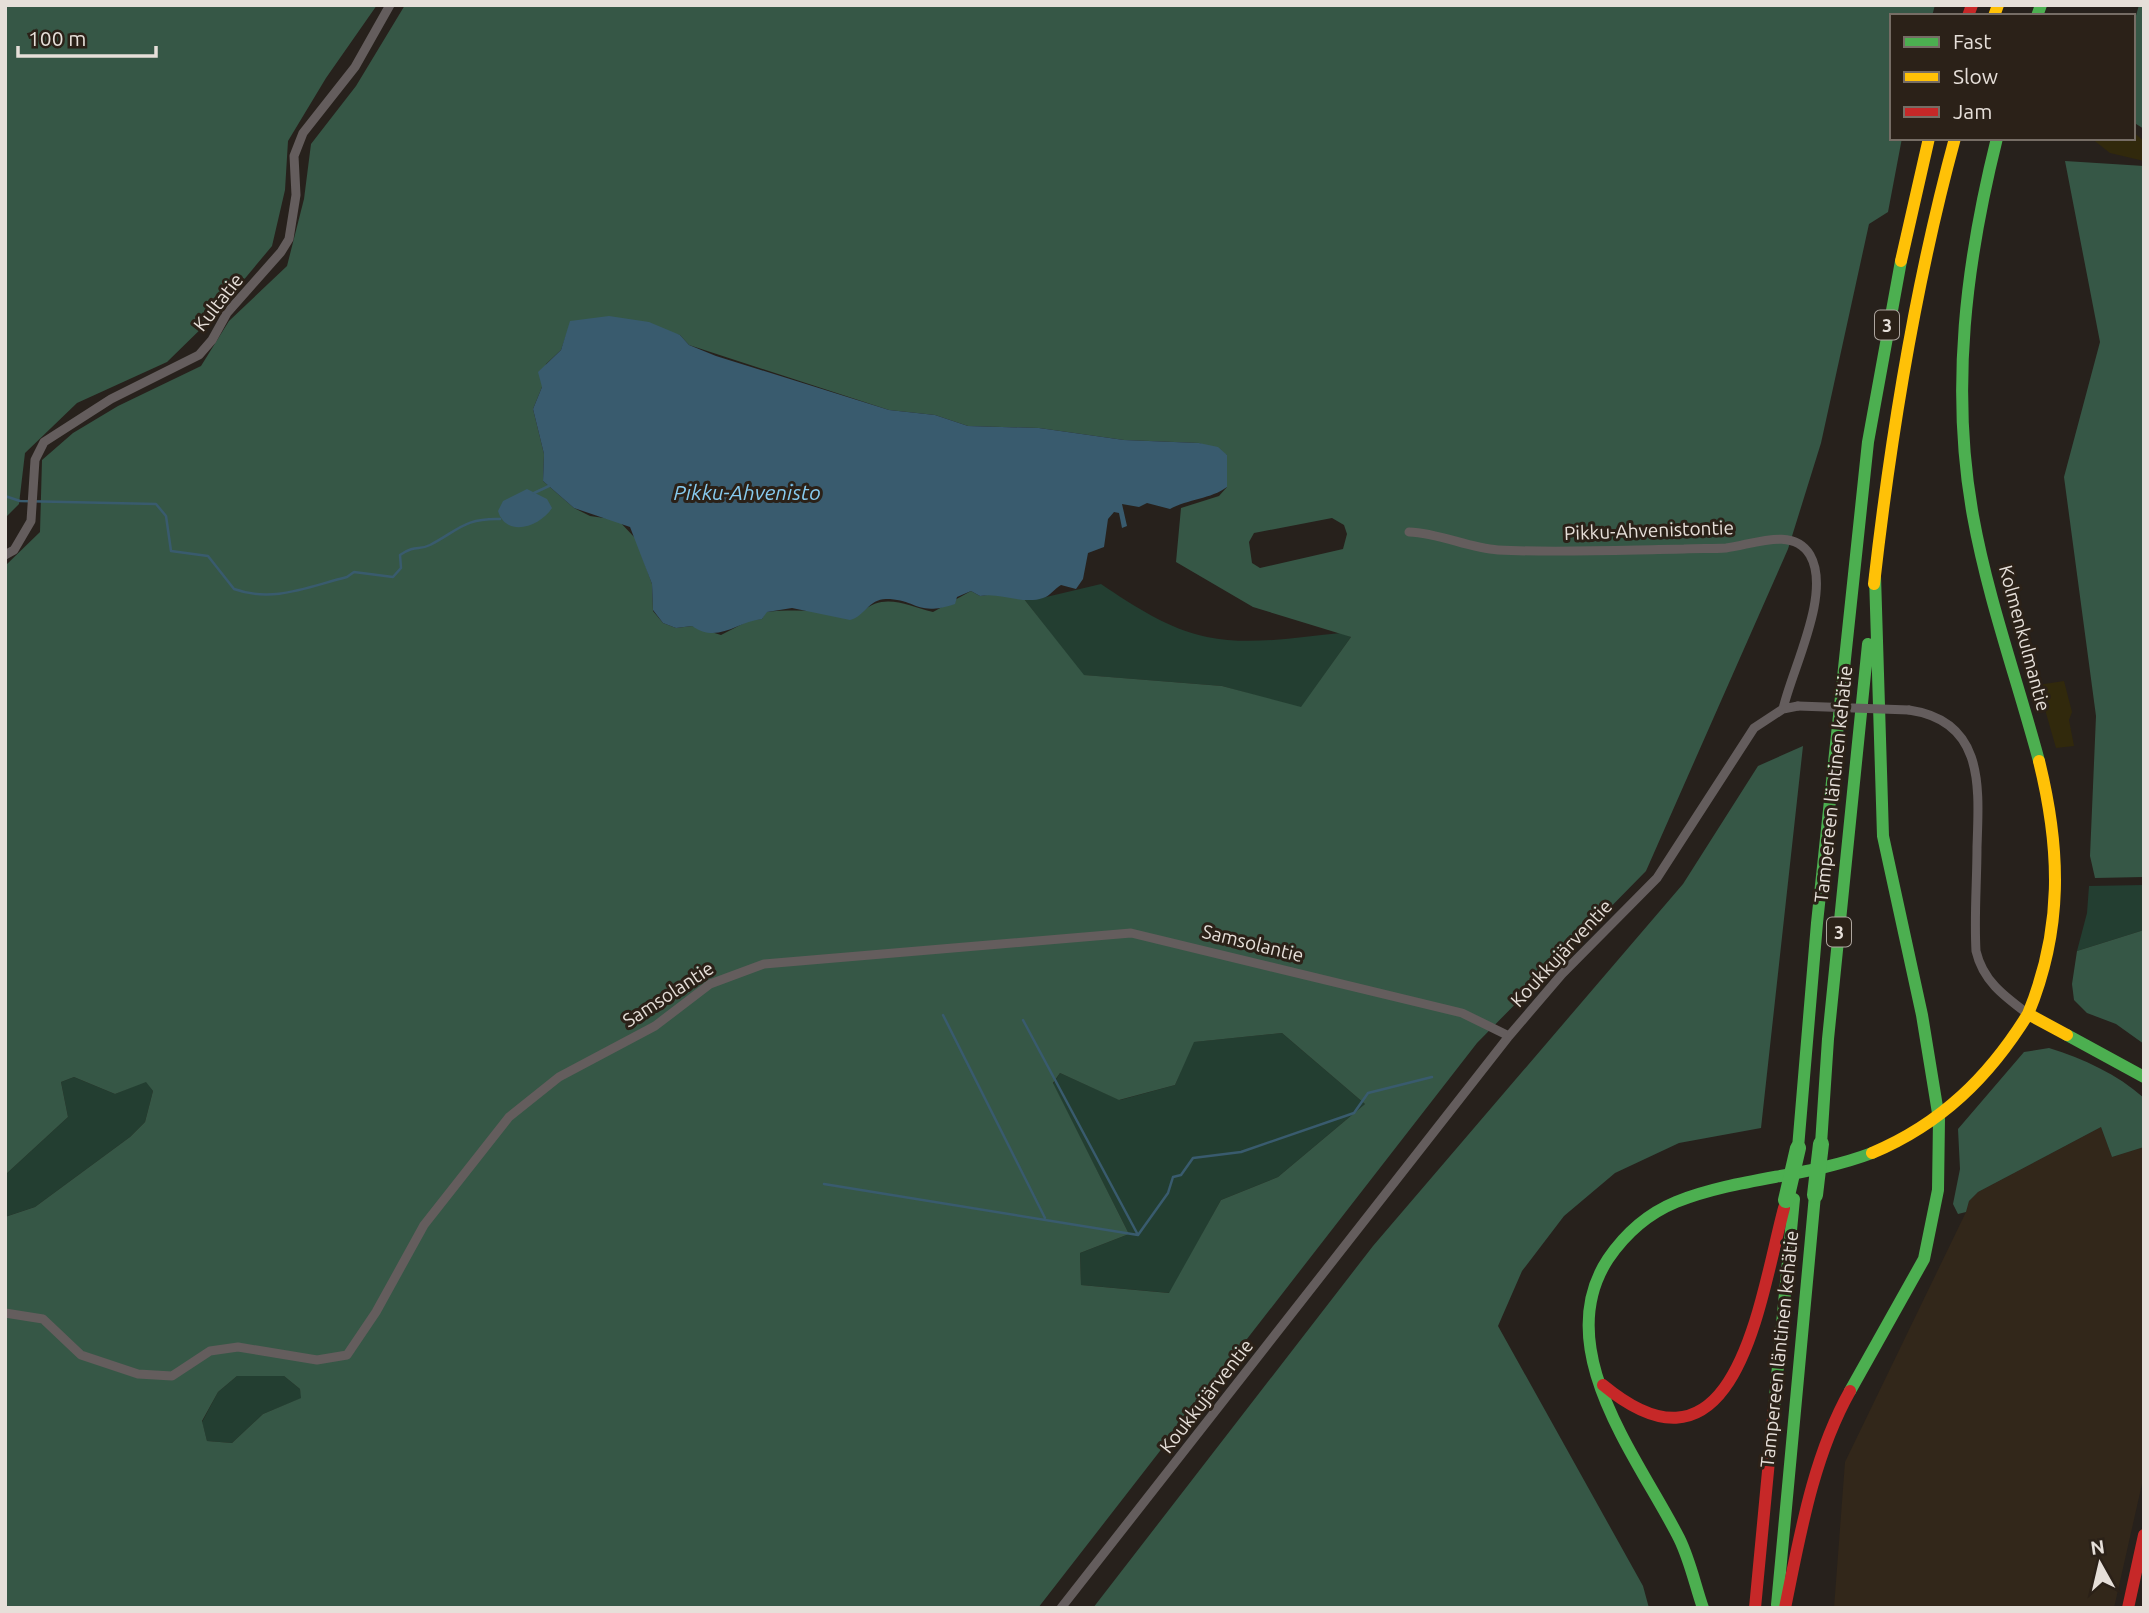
<svg xmlns="http://www.w3.org/2000/svg" width="2149" height="1613" viewBox="0 0 2149 1613" font-family="Ubuntu,sans-serif">
<style>
.industrial{fill:#32271a}
.green{fill:#233e31}
.forest{fill:#365746;fill-rule:evenodd}
.sand{fill:#31290c}
.water{fill:#395b6e}
.lines{fill:none;stroke-linecap:round;stroke-linejoin:round}
.stream{stroke:#395b6e;stroke-width:2.5}
.street{stroke:#645d5d;stroke-width:9}
.fast{stroke:#4caf50;stroke-width:12}
.slow{stroke:#ffc107;stroke-width:12}
.jam{stroke:#c62828;stroke-width:12}
.street-bridge{stroke:#645d5d;stroke-width:9}
.fast-bridge{stroke:#4caf50;stroke-width:16}
.labels{text-anchor:middle;dominant-baseline:central;stroke-width:6;stroke-linejoin:round;paint-order:stroke}
.shield{fill:#2b2118;stroke:#aea69f;stroke-width:2}
.shield-label{font-size:18px;font-weight:bold;fill:#e6dfd9}
.street-label{font-size:19px;fill:#e6dfd9;stroke:#2b2118}
.water-label{font-size:21px;font-style:italic;fill:#88cbef;stroke:#2b2118}
</style>
<rect width="100%" height="100%" fill="#27211c"/>
<!-- industrial -->
<path class="industrial" d="M 2101,1127 L 2112,1157 L 2144,1147 L 2144,1475 L 2114,1608 L 1834,1608 L 1845,1462 L 1966,1212 L 1969,1201 L 1978,1192 Z"/>
<!-- green -->
<path class="green" d="M 1101,584 C 1134,606 1168,629 1207,637 C 1250,646 1298,637 1341,633 L 1351,637 L 1301,708 L 1222,686 L 1083,675 L 1024,599 L 1042,598 Z
M 2144,885 L 2144,930 L 2077,951 L 2087,913 L 2089,886 Z
M 1282,1033 L 1365,1104 L 1278,1177 L 1221,1200 L 1170,1293 L 1081,1285 L 1080,1253 L 1129,1234 L 1053,1084 L 1060,1073 L 1120,1100 L 1175,1085 L 1193,1042 Z
M 74,1077 L 115,1094 L 146,1081 L 153,1091 L 145,1122 L 130,1137 L 35,1207 L 5,1217 L 5,1175 L 68,1117 L 61,1082 Z
M 237,1376 L 284,1376 L 300,1389 L 302,1398 L 263,1414 L 232,1443 L 207,1441 L 202,1422 L 218,1392 Z"/>
<!-- forest -->
<path class="forest" d="M 5,5 L 377,5 L 326,78 L 288,141 L 285,190 L 272,246 L 211,319 L 167,362 L 77,403 L 25,453 L 19,504 L 5,518 Z
M 405,5 L 1935,5 L 1932,16 L 1892,16 L 1892,138 L 1902,138 L 1888,212 L 1869,224 L 1821,443 L 1788,549 L 1646,871 L 1477,1043 L 1038,1608 L 5,1608 L 5,1217 L 35,1207 L 130,1137 L 145,1122 L 153,1091 L 146,1082 L 115,1094 L 74,1077 L 61,1082 L 68,1117 L 5,1175 L 5,566 L 40,532 L 42,460 L 73,433 L 118,406 L 201,366 L 229,321 L 287,266 L 304,199 L 311,144 L 356,86 ZM 571,321 L 680,335 L 689,345 L 889,410 L 935,415 L 968,426 L 1039,428 L 1124,440 L 1199,443 L 1227,455 L 1227,487 L 1219,496 L 1181,508 L 1176,562 L 1253,607 L 1351,637 L 1301,707 L 1222,686 L 1084,675 L 1024,599 L 994,594 L 980,596 L 971,591 L 933,612 C 907,606 884,592 862,612 C 830,613 798,608 766,612 L 762,619 L 750,620 L 721,635 L 692,626 L 676,628 L 663,623 L 653,611 L 652,584 L 636,539 L 618,520 L 590,516 L 574,508 L 543,481 L 544,454 L 533,409 L 542,387 L 546,364 L 561,350 ZM 1332,518 L 1344,525 L 1347,534 L 1343,549 L 1260,568 L 1252,563 L 1249,542 L 1254,533 ZM 1282,1033 L 1365,1104 L 1278,1177 L 1221,1200 L 1169,1293 L 1081,1285 L 1080,1253 L 1129,1234 L 1053,1083 L 1060,1073 L 1119,1100 L 1175,1085 L 1194,1042 ZM 237,1376 L 284,1376 L 300,1389 L 301,1398 L 263,1414 L 232,1443 L 207,1441 L 202,1421 L 218,1392 Z
M 2139,5 L 2144,5 L 2144,129 L 2133,122 L 2133,26 Z
M 2065,161 L 2144,166 L 2144,877 L 2095,878 L 2090,856 L 2096,716 L 2064,477 L 2100,342 Z
M 1803,746 L 1761,1128 L 1679,1143 L 1615,1173 L 1564,1216 L 1522,1271 L 1498,1326 L 1643,1586 L 1649,1608 L 1093,1608 L 1373,1246 L 1683,884 L 1758,766 Z
M 2144,930 L 2144,1044 L 2116,1024 L 2087,1013 L 2074,1000 L 2072,984 L 2077,951 Z
M 2049,1048 C 2084,1059 2117,1074 2144,1098 L 2144,1147 L 2112,1157 L 2101,1127 L 1978,1192 L 1969,1201 L 1966,1212 L 1958,1214 L 1953,1204 L 1960,1169 L 1958,1129 L 2024,1052 Z"/>
<!-- sand -->
<path class="sand" d="M 2133,132 L 2144,141 L 2144,161 L 2110,153 L 2091,138 L 2133,138 Z
M 2064,681 L 2072,712 L 2069,720 L 2074,746 L 2056,748 L 2038,685 Z"/>
<!-- water -->
<path class="water" d="M 609,316 L 649,322 L 680,335 L 689,345 L 716,356 L 889,410 L 935,415 L 968,426 L 1039,428 L 1124,440 L 1199,443 L 1218,447 L 1227,455 L 1227,487 C 1211,499 1188,499 1170,509 L 1147,503 L 1139,507 L 1122,504 L 1127,526 L 1122,528 L 1119,513 L 1114,512 L 1108,519 L 1104,547 L 1088,553 L 1083,579 L 1076,589 L 1061,585 C 1055,588 1049,597 1043,598 C 1023,605 1000,592 980,596 L 971,591 L 957,597 L 955,604 C 916,617 917,599 886,599 C 869,599 864,617 850,620 L 792,608 L 767,612 L 762,619 C 736,622 718,644 692,626 L 676,628 L 663,623 L 653,610 L 652,584 L 630,527 L 574,508 L 543,481 L 544,454 L 533,409 L 542,387 L 538,372 L 561,350 L 570,321 Z
M 527,489 L 547,499 L 552,508 C 540,527 506,538 498,511 L 503,501 Z"/>
<g class="lines">
<!-- stream -->
<path class="stream" d="M 534,493 L 549,486
M 5,496 L 20,501 L 156,504 L 166,516 L 171,551 L 208,556 L 234,589 C 273,603 307,587 347,577 L 354,572 L 393,577 L 401,568 L 400,555 C 416,544 418,551 430,545 C 459,530 464,518 500,519
M 943,1015 L 1045,1218
M 1023,1020 L 1138,1235
M 824,1184 L 1138,1235
M 1138,1235 L 1168,1193 L 1173,1177 L 1181,1175 L 1193,1158 L 1241,1152 L 1354,1113 L 1368,1093 L 1432,1077"/>
<!-- street -->
<path class="street" d="M 1409,532 C 1440,533 1468,548 1498,550 C 1559,553 1622,550 1684,549 C 1698,548 1712,549 1726,548 C 1752,545 1793,526 1810,555 C 1832,593 1792,669 1783,709
M 5,555 L 14,550 L 31,521 L 35,460 L 44,442 L 111,399 L 199,355 L 212,340 L 227,313 L 281,252 L 289,239 L 296,195 L 294,156 L 303,133 L 355,67 L 390,5
M 1909,710 C 1985,721 1979,787 1977,847 C 1977,881 1974,916 1976,951 C 1983,981 2004,996 2028,1014
M 5,1313 L 43,1319 L 81,1355 L 138,1374 L 172,1376 L 210,1351 L 238,1347 L 317,1360 L 347,1355 L 376,1312 L 424,1225 L 509,1117 L 559,1077 L 655,1026 L 710,984 L 764,964 L 1131,933 L 1462,1013 L 1509,1036
M 1061,1608 L 1509,1036 L 1562,974 L 1657,878 L 1754,728 L 1783,709 L 1798,706"/>
<!-- fast -->
<path class="fast" d="M 2037,16 L 2041,5
M 1997,138 C 1966,262 1950,389 1973,516 C 1988,599 2017,679 2039,761
M 2067,1035 L 2144,1077
M 1821,1144 L 1828,1039 L 1868,644
M 1798,1148 L 1817,923 L 1868,442 L 1901,261
M 1850,1391 L 1924,1259 L 1938,1190 L 1939,1119 L 1922,1015 L 1883,836 L 1875,576
M 1774,1408 L 1794,1199
M 1777,1605 L 1815,1195
M 1703,1608 C 1695,1585 1690,1560 1679,1538 C 1639,1459 1549,1349 1608,1259 C 1625,1234 1647,1214 1676,1202 C 1739,1177 1809,1177 1872,1153"/>
<!-- slow -->
<path class="slow" d="M 1994,16 L 1998,5
M 1901,261 L 1929,138
M 1874,584 C 1891,433 1915,285 1955,138
M 2039,761 C 2061,850 2063,929 2028,1014 L 2067,1035
M 1872,1153 C 1941,1124 1989,1077 2028,1014"/>
<!-- jam -->
<path class="jam" d="M 1968,16 L 1972,5
M 1603,1385 C 1737,1496 1760,1297 1784,1208
M 1755,1608 L 1774,1408
M 1785,1608 C 1800,1535 1813,1457 1850,1391
M 2128,1608 L 2144,1535"/>
<!-- street-bridge -->
<path class="street-bridge" d="M 1798,706 L 1909,710"/>
<!-- fast-bridge -->
<path class="fast-bridge" d="M 1815,1195 L 1821,1144
M 1786,1200 L 1798,1148"/>
</g>
<g class="labels">
<!-- shield labels -->
<g class="shield">
<rect x="1875" y="310.5" width="24" height="29" rx="5"/>
<rect x="1827" y="917.5" width="24" height="29" rx="5"/>
</g>
<g class="shield-label">
<text x="1887" y="325">3</text>
<text x="1839" y="932">3</text>
</g>
<!-- street labels -->
<g class="street-label">
<text transform="translate(218 302) rotate(-52)">Kultatie</text>
<text transform="translate(1649 530) rotate(-2)">Pikku-Ahvenistontie</text>
<text transform="translate(2025 638) rotate(75)">Kolmenkulmantie</text>
<text transform="translate(1833 784) rotate(-84)">Tampereen läntinen kehätie</text>
<text transform="translate(1253 943) rotate(14)">Samsolantie</text>
<text transform="translate(1561 953) rotate(-47)">Koukkujärventie</text>
<text transform="translate(668 994) rotate(-33)">Samsolantie</text>
<text transform="translate(1779 1349) rotate(-84)">Tampereen läntinen kehätie</text>
<text transform="translate(1206 1396) rotate(-52)">Koukkujärventie</text>
</g>
<!-- water labels -->
<g class="water-label">
<text x="747" y="492">Pikku-Ahvenisto</text>
</g>
</g>
<!-- border -->
<rect width="2149" height="1613" fill="none" stroke="#e6dfd9" stroke-width="14"/>
<!-- legend -->
<rect x="1890" y="14" width="245" height="126" fill="#2b2118" stroke="#766d65" stroke-width="2"/>
<rect x="1904" y="37" width="35" height="10" fill="#4caf50" stroke="#766d65" stroke-width="2"/>
<text x="1953" y="49" font-size="21" fill="#e6dfd9">Fast</text>
<rect x="1904" y="72" width="35" height="10" fill="#ffc107" stroke="#766d65" stroke-width="2"/>
<text x="1953" y="84" font-size="21" fill="#e6dfd9">Slow</text>
<rect x="1904" y="107" width="35" height="10" fill="#c62828" stroke="#766d65" stroke-width="2"/>
<text x="1953" y="119" font-size="21" fill="#e6dfd9">Jam</text>
<!-- north arrow -->
<g transform="translate(2100 1564) rotate(352)" stroke="#2b2118" stroke-width="5" paint-order="stroke">
<path d="M0-5L12 26L0 18L-12 26Z" fill="#e6dfd9"/>
<text y="-10" font-size="19" font-weight="bold" text-anchor="middle" fill="#e6dfd9">N</text>
</g>
<!-- scale -->
<path d="M18 46v10h138v-10" fill="none" stroke="#e6dfd9" stroke-width="3.5"/>
<text x="28" y="46" font-size="21" fill="#e6dfd9" stroke="#2b2118" stroke-width="5" paint-order="stroke">100 m</text>
</svg>
